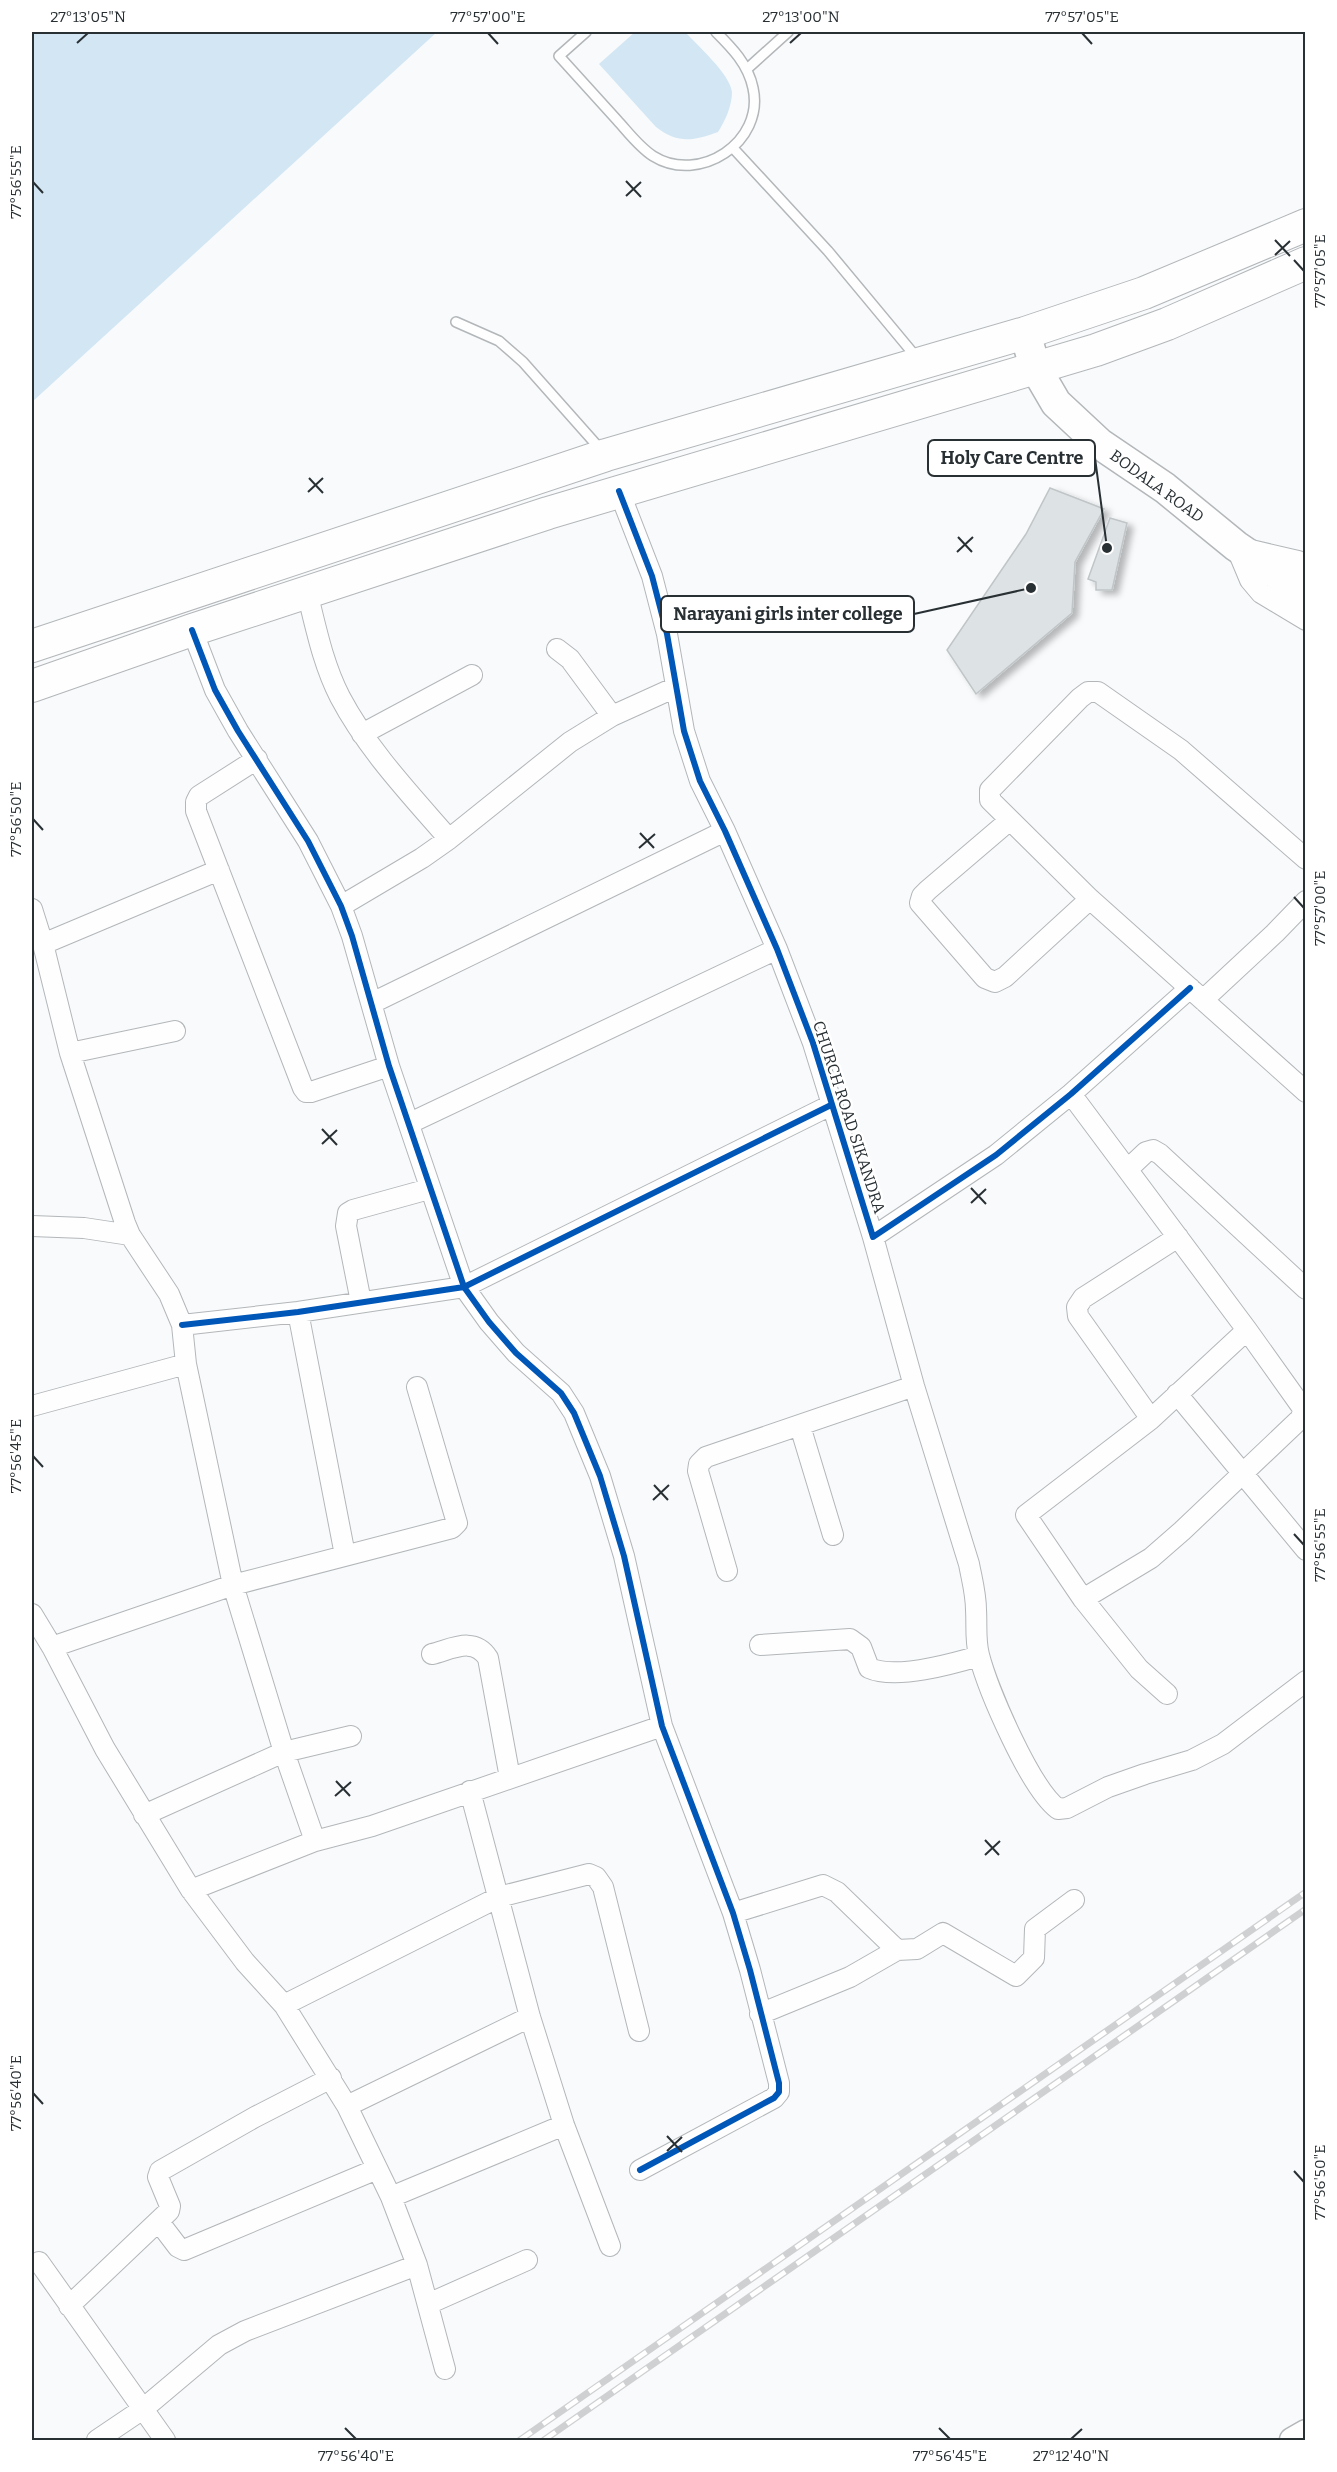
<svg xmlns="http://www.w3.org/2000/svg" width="1337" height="2472" viewBox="0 0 1337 2472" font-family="Bitter,serif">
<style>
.green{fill:#d2e6f3}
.building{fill:#dde2e4;stroke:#c0c5c7;stroke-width:1.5;filter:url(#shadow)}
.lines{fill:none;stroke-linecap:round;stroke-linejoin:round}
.service-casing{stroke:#b3b7b9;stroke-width:12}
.minor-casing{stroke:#b3b7b9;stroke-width:22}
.tertiary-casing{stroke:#b3b7b9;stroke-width:27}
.primary-casing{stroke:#b3b7b9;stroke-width:33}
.trunk-casing{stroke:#b3b7b9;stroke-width:34}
.service{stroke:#fefeff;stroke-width:9}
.minor{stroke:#fefeff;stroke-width:20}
.tertiary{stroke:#fefeff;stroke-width:24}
.primary{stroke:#fefeff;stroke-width:30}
.trunk{stroke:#fefeff;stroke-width:32}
.rail-casing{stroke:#cfd0d1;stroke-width:7}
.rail{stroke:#fff;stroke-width:4.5;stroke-dasharray:14;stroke-linecap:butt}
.cycleway-casing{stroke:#fff;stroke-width:10}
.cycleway{stroke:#0057b8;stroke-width:6}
.ticks{fill:none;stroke:#293034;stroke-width:2}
.labels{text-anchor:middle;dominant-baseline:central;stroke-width:5;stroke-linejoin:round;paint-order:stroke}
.street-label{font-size:16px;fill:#293034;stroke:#fff}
.leader{fill:none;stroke:#293034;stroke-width:2}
.callout-dot{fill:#293034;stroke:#fff;stroke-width:2}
.callout{fill:#fff;stroke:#293034;stroke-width:2}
.callout-label{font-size:18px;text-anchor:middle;font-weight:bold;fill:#293034}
.neatline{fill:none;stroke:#293034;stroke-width:2}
.ticks-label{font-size:15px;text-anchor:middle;fill:#293034}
</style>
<defs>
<filter id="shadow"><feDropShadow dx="6" dy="4" stdDeviation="3" flood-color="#0004"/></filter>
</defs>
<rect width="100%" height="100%" fill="#f8fafc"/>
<!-- green -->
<path class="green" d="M 32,32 L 437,32 L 32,402 Z
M 635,32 L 685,32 C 697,45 730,74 732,92 C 732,106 725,121 718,132 C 693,141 678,144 656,127 L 599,64 Z"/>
<!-- building -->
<path class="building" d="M 1050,488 L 1104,509 L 1075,562 L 1072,613 L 976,694 L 947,650 L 1026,534 Z
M 1110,518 L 1127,523 L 1112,590 L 1096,590 L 1096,582 L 1088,579 Z"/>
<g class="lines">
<!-- service casing -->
<g class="service-casing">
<path id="service" d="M 586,32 L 559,56 C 578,77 598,99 617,120 C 628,132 639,147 653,156 C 699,185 765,142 753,88 C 748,64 732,48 716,32
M 747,69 L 788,32
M 733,148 L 828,251 L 917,358
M 456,322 L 499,341 L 523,362 L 602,451"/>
</g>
<!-- minor casing -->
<g class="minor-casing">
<path id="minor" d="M 619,491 L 652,576 L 667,634 L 684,731 L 700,781 L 725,831 L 777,949 L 813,1043 L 873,1237 L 996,1155 L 1071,1094 L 1190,988
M 1237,549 L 1250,580 L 1261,593 L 1306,620
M 1251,550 L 1298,561 L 1306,566
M 307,592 C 316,628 323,664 340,697 C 368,750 410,794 449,839
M 557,649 L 570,659 L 612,716
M 362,734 L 472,675
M 257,759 L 199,796 L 196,802 L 196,811 L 303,1088 L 306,1092 L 311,1092 L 389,1066
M 1010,820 L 928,890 L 922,896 L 920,903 L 985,978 L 995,982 L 1005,977 L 1090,899
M 1306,859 L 1181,750 L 1098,692 L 1088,692 L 1080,698 L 990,790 L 990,800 L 1090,899 L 1306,1092
M 341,906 L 422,858 L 449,839 L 570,742 L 612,716 L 676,687
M 32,909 L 43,944 L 70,1053 L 125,1223 L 130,1235 L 169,1294 L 182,1325 L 186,1364 L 233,1585 L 284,1752 L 315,1841
M 43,944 L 219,870
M 1203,1000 L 1275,933 L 1306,901
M 372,1003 L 725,831
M 70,1053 L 175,1031
M 1071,1094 L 1247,1330 L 1304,1410 L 1300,1419 L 1182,1531 L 1151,1558 L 1083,1599 L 1139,1669 L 1167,1694
M 410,1123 L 777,949
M 1128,1169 L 1146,1152 L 1153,1150 L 1160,1154 L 1306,1289
M 32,1226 L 84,1228 L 130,1235
M 873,1237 L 914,1386 L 969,1564 C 972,1580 976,1594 976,1610 C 977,1625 975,1640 979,1655 C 988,1690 1030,1788 1058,1809 L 1067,1808 L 1108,1787 L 1145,1774 L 1192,1760 L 1223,1744 L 1306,1681
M 361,1302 L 346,1226 L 348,1213 L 353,1210 L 429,1189
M 298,1312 L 345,1555
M 182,1325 L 298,1312 L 464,1287 L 389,1066 L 352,936 L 341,906 L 308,841 L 238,731 L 215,690 L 192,630
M 1177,1394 L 1306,1550
M 32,1406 L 186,1364
M 1151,1419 L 1078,1316 L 1077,1307 L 1083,1298 L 1178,1237
M 800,1426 L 833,1535
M 727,1571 L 698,1471 L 699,1464 L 706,1457 L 914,1386
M 1083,1599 L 1026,1515 L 1151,1419 L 1247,1330
M 32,1614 L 52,1647 L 105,1749 L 191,1890 L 245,1962 L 284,2005
M 760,1645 L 850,1639 L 861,1647 L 869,1668 C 896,1680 952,1664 979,1656
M 52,1647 L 233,1585 L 452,1528 L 457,1523 L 417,1387
M 432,1654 C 452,1649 474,1636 488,1658 L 510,1778
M 470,1791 L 530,2017 L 564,2125 L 610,2246
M 144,1815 L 284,1752 L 351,1736
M 191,1890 L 315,1841 L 372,1826 L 662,1726
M 733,1913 L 823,1885 L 837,1892 L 897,1950 L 917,1949 L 943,1933 L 1016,1976 L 1034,1958 L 1035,1929 L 1074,1900
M 760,2014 L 850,1977 L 897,1950
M 347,2106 L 530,2017
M 640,2170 L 774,2098 L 779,2092 L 779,2083 L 750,1970 L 733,1913 L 662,1726 L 624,1556 L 600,1476 L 574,1413 L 561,1393 L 516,1353 L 489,1322 L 464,1287 L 831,1105
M 391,2197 L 564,2125
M 159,2222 L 178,2247 L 184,2250 L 377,2169
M 39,2262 L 165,2440
M 428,2304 L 527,2260
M 69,2306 L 169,2211 L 170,2206 L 158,2177 L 160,2171 L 255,2117 L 331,2078
M 445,2369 L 417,2265 L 391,2197 L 347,2106 L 284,2005 L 499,1897 L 589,1874 L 596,1877 L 603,1887 L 639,2031
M 97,2440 L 143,2409 L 219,2345 L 245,2331 L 417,2265"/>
</g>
<!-- tertiary casing -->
<g class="tertiary-casing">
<path id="tertiary" d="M 1292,2440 L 1306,2432"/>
</g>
<!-- primary casing -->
<g class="primary-casing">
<path id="primary" d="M 1025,333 L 1035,367 L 1056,403 L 1100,444 L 1165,488 L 1236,546 L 1306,594"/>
</g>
<!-- trunk casing -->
<g class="trunk-casing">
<path id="trunk" d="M 32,646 L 606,455 L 1025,333 L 1144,293 L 1306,225
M 32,686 L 192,630 L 548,513 L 1096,350 L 1167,324 L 1306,263"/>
</g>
<!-- service -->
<use href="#service" class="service"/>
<!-- minor -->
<use href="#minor" class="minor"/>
<!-- tertiary -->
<use href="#tertiary" class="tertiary"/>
<!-- primary -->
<use href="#primary" class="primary"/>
<!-- trunk -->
<use href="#trunk" class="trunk"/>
<!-- rail casing -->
<g class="rail-casing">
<path id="rail" d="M 520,2440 L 1306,1892
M 544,2440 L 1306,1909"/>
</g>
<!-- rail -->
<use href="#rail" class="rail"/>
<!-- cycleway casing -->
<g class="cycleway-casing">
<path id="cycleway" d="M 619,491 L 652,576 L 667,634 L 684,731 L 700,781 L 725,831 L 777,949 L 813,1043 L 873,1237 L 996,1155 L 1071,1094 L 1190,988
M 182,1325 L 298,1312 L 464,1287 L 389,1066 L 352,936 L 341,906 L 308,841 L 238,731 L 215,690 L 192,630
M 640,2170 L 774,2098 L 779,2092 L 779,2083 L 750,1970 L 733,1913 L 662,1726 L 624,1556 L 600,1476 L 574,1413 L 561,1393 L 516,1353 L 489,1322 L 464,1287 L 831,1105"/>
</g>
<!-- cycleway -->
<use href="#cycleway" class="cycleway"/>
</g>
<!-- ticks -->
<path class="ticks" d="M 488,33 L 498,44M 1082,33 L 1092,44M 77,43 L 88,33M 790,43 L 801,33M 626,181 L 641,197M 33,182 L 43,193M 626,196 L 641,182M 1275,240 L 1290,256M 1275,255 L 1290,241M 1294,260 L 1304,271M 309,478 L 323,493M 308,492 L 323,478M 958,537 L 972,552M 957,552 L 973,537M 33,819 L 43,830M 640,833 L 654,848M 639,848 L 655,834M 1294,897 L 1304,908M 322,1129 L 337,1145M 322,1144 L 337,1130M 971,1188 L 986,1204M 971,1203 L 986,1189M 33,1456 L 43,1467M 654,1485 L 668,1500M 653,1500 L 669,1485M 1294,1534 L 1304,1545M 336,1781 L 350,1796M 335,1796 L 351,1782M 985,1840 L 999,1855M 985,1855 L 1000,1841M 33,2093 L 43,2104M 667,2136 L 682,2152M 667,2151 L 682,2137M 1294,2171 L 1304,2182M 345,2428 L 356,2439M 939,2428 L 950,2439M 1071,2439 L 1082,2429"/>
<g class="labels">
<!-- street labels -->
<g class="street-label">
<text transform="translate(1157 486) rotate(36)">BODALA ROAD</text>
<text transform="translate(849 1117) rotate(72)">CHURCH ROAD SIKANDRA</text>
</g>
</g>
<!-- callouts -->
<path class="leader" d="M1107 548L1095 458M1031 588L914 614"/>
<g class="callout-dot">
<circle cx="1107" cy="548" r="6"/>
<circle cx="1031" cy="588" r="6"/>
</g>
<g class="callout">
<rect x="928" y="440" width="167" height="36" rx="6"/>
<rect x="661" y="596" width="253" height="36" rx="6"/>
</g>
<g class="callout-label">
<text x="1012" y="464">Holy Care Centre</text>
<text x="788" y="620">Narayani girls inter college</text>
</g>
<!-- border -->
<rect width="1337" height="2472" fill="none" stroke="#ffffff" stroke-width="66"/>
<rect x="33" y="33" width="1271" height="2406" class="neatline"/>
<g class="ticks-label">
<text x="88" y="22">27°13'05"N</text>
<text x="488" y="22">77°57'00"E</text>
<text x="801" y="22">27°13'00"N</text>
<text x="1082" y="22">77°57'05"E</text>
<text transform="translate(16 182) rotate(-90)" y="5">77°56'55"E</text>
<text transform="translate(1320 271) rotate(-90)" y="5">77°57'05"E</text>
<text transform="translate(16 819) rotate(-90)" y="5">77°56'50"E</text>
<text transform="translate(1320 908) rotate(-90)" y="5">77°57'00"E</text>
<text transform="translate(16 1456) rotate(-90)" y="5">77°56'45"E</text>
<text transform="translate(1320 1545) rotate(-90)" y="5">77°56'55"E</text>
<text transform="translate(16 2093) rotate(-90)" y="5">77°56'40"E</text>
<text transform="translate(1320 2182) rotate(-90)" y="5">77°56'50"E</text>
<text x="356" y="2461">77°56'40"E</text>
<text x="950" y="2461">77°56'45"E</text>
<text x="1071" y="2461">27°12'40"N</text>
</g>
</svg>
